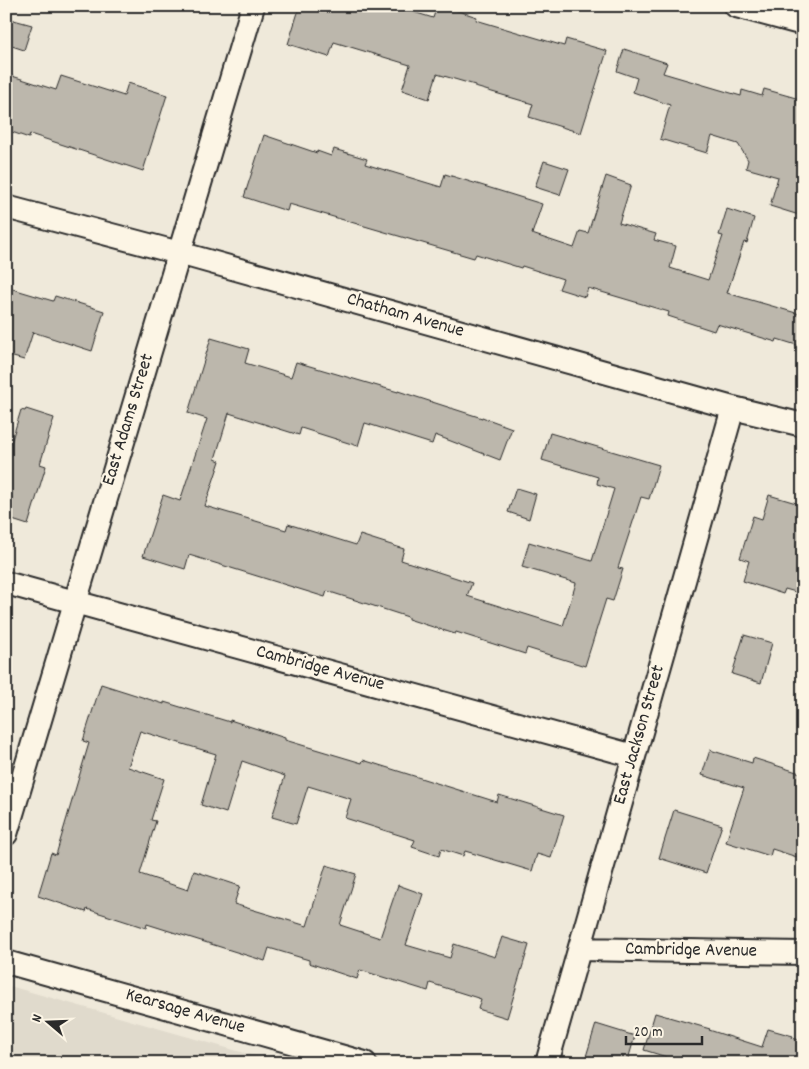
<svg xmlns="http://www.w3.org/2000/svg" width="809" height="1069" viewBox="0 0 809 1069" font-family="Dekko,sans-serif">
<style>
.built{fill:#e0dacc}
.building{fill:#bcb7ac;stroke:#2b2b2b}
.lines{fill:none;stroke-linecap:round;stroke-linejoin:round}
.street-casing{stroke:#2b2b2b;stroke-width:26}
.street{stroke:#fcf5e5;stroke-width:22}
.labels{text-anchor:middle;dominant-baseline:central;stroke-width:4.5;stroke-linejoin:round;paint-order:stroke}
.street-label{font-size:19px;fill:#2b2b2b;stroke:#fcf5e5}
</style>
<rect width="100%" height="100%" fill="#efe9da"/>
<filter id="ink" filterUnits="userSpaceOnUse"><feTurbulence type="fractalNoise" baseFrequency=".02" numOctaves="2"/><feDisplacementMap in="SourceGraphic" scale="10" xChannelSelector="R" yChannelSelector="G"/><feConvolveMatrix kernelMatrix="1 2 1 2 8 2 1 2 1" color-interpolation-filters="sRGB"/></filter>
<g filter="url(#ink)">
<!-- built -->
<path class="built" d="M 6,985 L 280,1063 L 6,1063 Z"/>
<!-- building -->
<path class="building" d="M 300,6 L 394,6 L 433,18 L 437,6 L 443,6 L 477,17 L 476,20 L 564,46 L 566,39 L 607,51 L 581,133 L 529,117 L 533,104 L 475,87 L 475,85 L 437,74 L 429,99 L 402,90 L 410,65 L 334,42 L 329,57 L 288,44 Z
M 10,19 L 32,25 L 24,50 L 6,44 L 6,33 Z
M 624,49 L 667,63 L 663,73 L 741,96 L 742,90 L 762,96 L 764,89 L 803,100 L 803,201 L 799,215 L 770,206 L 778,177 L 746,168 L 748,160 L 738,144 L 712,136 L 707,153 L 660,139 L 670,105 L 633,92 L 637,78 L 617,71 Z
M 9,75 L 56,90 L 61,76 L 124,96 L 128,83 L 167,95 L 143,171 L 30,134 L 29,138 L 6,130 L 6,86 Z
M 264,135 L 317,153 L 317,151 L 331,156 L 334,149 L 367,159 L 365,164 L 441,187 L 445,174 L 542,204 L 532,234 L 574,248 L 580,231 L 588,233 L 606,176 L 631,185 L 619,223 L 656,234 L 654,240 L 676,246 L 670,268 L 708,280 L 723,236 L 719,235 L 727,209 L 754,218 L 747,243 L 744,242 L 727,293 L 803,315 L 803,347 L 777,339 L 776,342 L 717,324 L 714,331 L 668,316 L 669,312 L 588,288 L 585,297 L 559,289 L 563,279 L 522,266 L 521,268 L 476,254 L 474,258 L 289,204 L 287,211 L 244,197 Z
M 544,161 L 569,169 L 560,195 L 535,187 Z
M 6,287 L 53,301 L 55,296 L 104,311 L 92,351 L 33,332 L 24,360 L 6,355 Z
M 211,338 L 249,349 L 245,363 L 291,377 L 296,362 L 398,392 L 398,391 L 482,418 L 482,417 L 512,428 L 500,460 L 435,435 L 432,444 L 365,423 L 358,446 L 301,428 L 299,435 L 229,413 L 215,459 L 220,461 L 205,506 L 286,530 L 288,524 L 356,545 L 360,535 L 404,549 L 401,560 L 472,583 L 467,596 L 563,626 L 576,583 L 522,567 L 529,542 L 592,561 L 614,489 L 597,484 L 598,477 L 542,460 L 550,433 L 659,465 L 649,499 L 641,497 L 618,568 L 623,569 L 613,601 L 606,599 L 585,666 L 527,648 L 525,654 L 456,632 L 455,634 L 408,619 L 408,617 L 327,591 L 325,597 L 189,555 L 185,569 L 143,556 L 163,495 L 180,501 L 207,419 L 188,413 Z
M 26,409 L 54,418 L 40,464 L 46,466 L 28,525 L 6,518 L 6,459 L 21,410 L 25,411 Z
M 516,488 L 536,494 L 529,519 L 508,512 Z
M 769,495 L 803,505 L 803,594 L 785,589 L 783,594 L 743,581 L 749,561 L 740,558 L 753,516 L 762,519 Z
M 744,635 L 772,643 L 761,683 L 732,674 Z
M 101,684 L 164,704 L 164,702 L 230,722 L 230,720 L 285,738 L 285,740 L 362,763 L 363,760 L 497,802 L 499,795 L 564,815 L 551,858 L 537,854 L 532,871 L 465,851 L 463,856 L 441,849 L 439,856 L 412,847 L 415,840 L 345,818 L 351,799 L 308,786 L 296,824 L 272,817 L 285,776 L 242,761 L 226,813 L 201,805 L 216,754 L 140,731 L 128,767 L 164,779 L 151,820 L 156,821 L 140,874 L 188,890 L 194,871 L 240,886 L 234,904 L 307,926 L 326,865 L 356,874 L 340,925 L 380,938 L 398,885 L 423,894 L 406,945 L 450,958 L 454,944 L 495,957 L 502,937 L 529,945 L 507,1018 L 478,1009 L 481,999 L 430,983 L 428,991 L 360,970 L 357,979 L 309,963 L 309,960 L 269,948 L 265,961 L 147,924 L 146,928 L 87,909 L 86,912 L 38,896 L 51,853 L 56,855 L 89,743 L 83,741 Z
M 710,750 L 752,763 L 753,758 L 803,774 L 803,859 L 772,849 L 770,856 L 726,842 L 744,788 L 702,775 Z
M 674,810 L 722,825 L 706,873 L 659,858 Z
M 655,1013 L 710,1029 L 709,1030 L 762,1047 L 768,1029 L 793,1036 L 792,1038 L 803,1041 L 803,1063 L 686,1063 L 644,1050 Z
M 596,1024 L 635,1036 L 627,1063 L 584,1063 Z"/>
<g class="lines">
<!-- street casing -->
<g class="street-casing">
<path id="street" d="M 736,6 L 803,24
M 6,207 L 179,253 L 733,408 L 803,425
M 6,583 L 634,756
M 6,834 L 253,6
M 580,949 L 803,953
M 6,962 L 365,1063
M 547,1063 L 733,408"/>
</g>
<!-- street -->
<use href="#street" class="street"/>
</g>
</g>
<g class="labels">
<!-- street labels -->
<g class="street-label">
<text transform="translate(405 316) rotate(16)">Chatham Avenue</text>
<text transform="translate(129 420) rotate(-73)">East Adams Street</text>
<text transform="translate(320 669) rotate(15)">Cambridge Avenue</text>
<text transform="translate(640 735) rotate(-74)">East Jackson Street</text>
<text transform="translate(691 951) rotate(1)">Cambridge Avenue</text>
<text transform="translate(185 1012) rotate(16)">Kearsage Avenue</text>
</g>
</g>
<!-- margin -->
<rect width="809" height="1069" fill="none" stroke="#fcf5e5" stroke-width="25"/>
<rect x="12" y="12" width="784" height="1044" fill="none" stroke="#2b2b2b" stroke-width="2" filter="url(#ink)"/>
<!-- north arrow -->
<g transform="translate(48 1022) rotate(289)" stroke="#fcf5e5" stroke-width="4" paint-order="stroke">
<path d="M0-4L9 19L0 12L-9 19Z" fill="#2b2b2b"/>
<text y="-8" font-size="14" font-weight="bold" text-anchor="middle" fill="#2b2b2b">N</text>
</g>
<!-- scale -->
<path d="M626 1036v8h76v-8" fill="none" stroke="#2b2b2b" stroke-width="2.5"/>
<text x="634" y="1036" font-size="15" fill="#2b2b2b" stroke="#fcf5e5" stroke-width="4" paint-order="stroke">20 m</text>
</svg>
